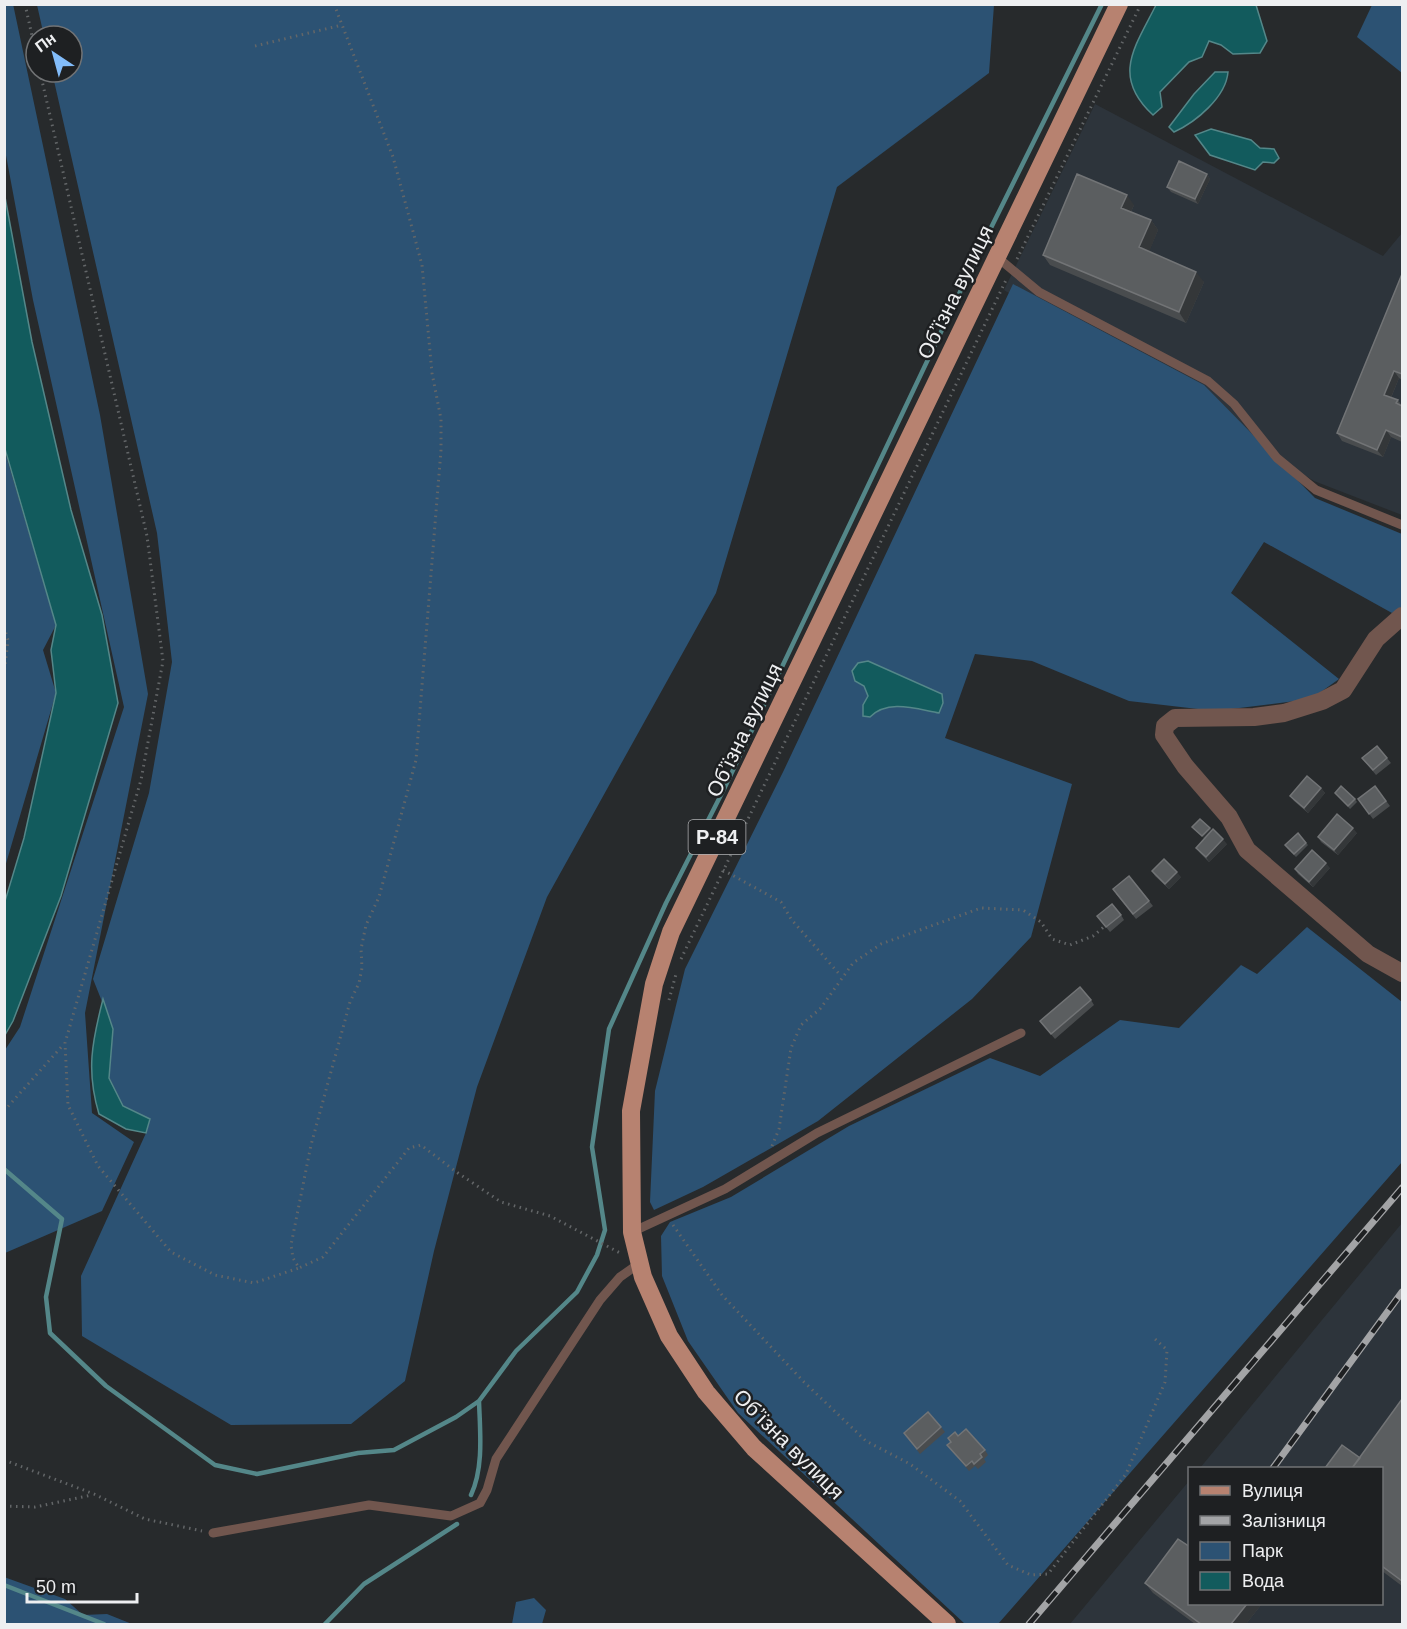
<svg xmlns="http://www.w3.org/2000/svg" width="1407" height="1629" viewBox="0 0 1407 1629" font-family="Arial,sans-serif">
<style>
.built{fill:#2d343b}
.green{fill:#2c5273}
.water{fill:#125b5d;stroke:#548789;stroke-width:1.5}
.lines{fill:none;stroke-linecap:round;stroke-linejoin:round}
.stream{stroke:#548789;stroke-width:4.5}
.path{stroke:#636668;stroke-width:3;stroke-dasharray:1.5 4.5;stroke-linecap:butt}
.lane{stroke:#71564e;stroke-width:9}
.street{stroke:#71564e;stroke-width:18}
.primary{stroke:#b78270;stroke-width:18}
.rail-casing{stroke:#a3a4a6;stroke-width:7}
.rail{stroke:#1e2022;stroke-width:4.5;stroke-dasharray:14;stroke-linecap:butt}
.wall{fill:#494c4e}
.shaded-wall{fill:#343739}
.building{fill:#5b5e60;stroke:#727476;stroke-width:1.5}
.labels{text-anchor:middle;dominant-baseline:central;stroke-width:5;stroke-linejoin:round;paint-order:stroke}
.shield{fill:#1e2022;stroke:#b0b1b3;stroke-width:1.5}
.shield-label{font-size:20px;font-weight:bold;fill:#eeeff1}
.street-label{font-size:21px;fill:#eeeff1;stroke:#1e2022}
</style>
<rect width="100%" height="100%" fill="#272a2c"/>
<!-- built -->
<path class="built" d="M 1095,104 L 1383,256 L 1402,233 L 1402,515 L 1314,481 L 1004,290 Z
M 1402,1223 L 1402,1624 L 1070,1624 L 1189,1481 L 1190,1604 L 1382,1604 L 1382,1468 L 1200,1468 Z"/>
<!-- green -->
<path class="green" d="M 13,4 L 100,415 L 148,694 L 85,1013 L 92,1113 L 134,1142 L 102,1211 L 5,1253 L 5,1050 L 20,1027 L 124,707 L 33,300 L 5,150 L 5,5 Z
M 37,5 L 994,5 L 989,73 L 837,187 L 716,593 L 547,897 L 477,1087 L 434,1251 L 405,1381 L 351,1424 L 231,1425 L 82,1336 L 81,1276 L 146,1133 L 150,1119 L 123,1106 L 109,1077 L 113,1029 L 93,979 L 149,793 L 172,662 L 157,533 L 52,72 L 72,72 L 72,36 L 44,36 Z
M 1372,5 L 1402,5 L 1402,73 L 1357,37 Z
M 1013,284 L 1204,385 L 1315,498 L 1402,534 L 1402,607 L 1392,613 L 1264,542 L 1231,593 L 1339,679 L 1311,699 L 1215,711 L 1129,701 L 1032,661 L 975,654 L 945,738 L 1072,784 L 1031,937 L 972,999 L 818,1121 L 703,1187 L 654,1210 L 650,1202 L 655,1091 L 685,969 L 784,770 Z
M 5,452 L 56,625 L 43,650 L 56,693 L 5,867 Z
M 1307,927 L 1402,1002 L 1402,1162 L 998,1624 L 965,1624 L 738,1413 L 688,1341 L 662,1276 L 661,1236 L 670,1222 L 731,1197 L 849,1126 L 990,1058 L 1040,1076 L 1120,1020 L 1179,1028 L 1241,965 L 1257,974 Z
M 4,1577 L 65,1599 L 83,1615 L 107,1614 L 132,1624 L 5,1624 Z
M 534,1598 L 546,1610 L 542,1624 L 512,1624 L 516,1602 Z"/>
<!-- water -->
<path class="water" d="M 1156,5 L 1256,5 L 1267,41 L 1260,53 L 1233,54 L 1221,45 L 1209,41 L 1202,57 L 1189,62 L 1160,92 L 1162,107 L 1153,115 C 1111,76 1135,47 1156,5 Z
M 1215,72 L 1228,72 C 1226,97 1196,122 1174,132 L 1169,127 L 1194,94 Z
M 1211,129 L 1251,140 L 1260,148 L 1274,149 L 1279,158 L 1274,163 L 1263,162 L 1255,170 L 1210,155 L 1195,135 Z
M 5,197 L 32,342 L 71,510 L 102,615 L 118,703 L 61,896 L 13,1021 L 5,1035 L 5,901 L 24,838 L 56,693 L 51,650 L 56,625 L 5,449 Z
M 868,661 L 942,694 L 943,703 L 939,713 C 916,709 888,699 870,717 L 863,716 L 863,705 L 868,696 L 864,686 L 855,681 L 852,671 L 858,663 Z
M 103,999 L 113,1029 L 109,1078 L 123,1106 L 150,1119 L 146,1133 L 126,1129 L 99,1114 C 86,1071 92,1042 103,999 Z"/>
<g class="lines">
<!-- stream -->
<path class="stream" d="M 4,1169 L 62,1219 L 46,1297 L 50,1333 L 106,1386 L 215,1465 L 257,1474 L 358,1453 L 394,1450 L 456,1417 L 479,1401 C 480,1431 484,1467 471,1495
M 479,1401 L 516,1351 L 577,1292 L 597,1255 L 605,1230 L 592,1147 L 609,1029 L 666,903 L 724,789 L 979,252 L 1102,4
M 4,1585 L 104,1624
M 325,1624 L 364,1584 L 457,1524"/>
<!-- path -->
<path class="path" d="M 25,4 L 36,54
M 334,4 L 393,157 L 422,265 L 432,373 L 441,419 L 441,450 L 416,760 L 379,897 L 366,925 L 361,949 L 362,968 L 359,983 L 350,1002 L 311,1145 L 291,1245 L 293,1258 L 299,1268 L 323,1257 L 409,1148 L 421,1145 L 455,1171 L 501,1202 L 550,1216 L 622,1254
M 255,46 L 342,25
M 40,72 L 147,536 L 163,661 L 141,780 L 65,1043 L 68,1105 L 98,1166 L 171,1252 L 215,1275 L 254,1283 L 299,1268
M 1017,259 L 1141,4
M 4,627 L 8,640 L 4,674
M 723,870 L 781,902 L 791,919 L 841,976
M 681,959 L 1007,278
M 669,1000 L 676,974
M 4,1111 L 64,1044
M 772,1146 L 779,1129 L 791,1048 L 801,1025 L 820,1009 L 853,963 L 881,944 L 981,908 L 1023,910 L 1041,922 L 1052,939 L 1070,945 L 1093,936 L 1105,926
M 673,1225 L 722,1295 L 804,1382 L 866,1441 L 910,1464 L 960,1501 L 1008,1565 L 1031,1575 L 1048,1574 L 1126,1474 L 1165,1382 L 1167,1350 L 1154,1338
M 4,1460 L 94,1494 L 145,1519 L 202,1531
M 4,1506 L 35,1507 L 92,1495"/>
<!-- lane -->
<path class="lane" d="M 997,257 L 1039,292 L 1208,381 L 1234,404 L 1277,458 L 1316,490 L 1402,525
M 632,1232 L 725,1189 L 817,1133 L 1021,1033
M 213,1533 L 369,1505 L 451,1516 L 480,1503 L 487,1490 L 496,1459 L 600,1300 L 620,1277 L 640,1263"/>
<!-- street -->
<path class="street" d="M 1402,616 L 1376,639 L 1343,690 L 1322,701 L 1284,713 L 1254,717 L 1175,718 L 1165,726 L 1164,735 L 1185,766 L 1229,817 L 1247,850 L 1368,954 L 1402,973"/>
<!-- primary -->
<path class="primary" d="M 947,1624 L 754,1448 L 706,1392 L 669,1336 L 643,1277 L 632,1232 L 631,1111 L 654,984 L 671,932 L 1119,4"/>
<!-- rail casing -->
<g class="rail-casing">
<path id="rail" d="M 1273,1468 L 1402,1292
M 1029,1624 L 1402,1188"/>
</g>
<!-- rail -->
<use href="#rail" class="rail"/>
</g>
<!-- wall -->
<path class="wall" d="M 1207,174 L 1210,179 L 1198,204 L 1171,192 L 1167,187 Z
M 1134,205 L 1131,212 L 1151,220 L 1158,230 L 1149,251 L 1204,282 L 1186,323 L 1050,265 L 1043,255 Z
M 1402,274 L 1402,380 L 1399,378 L 1391,398 L 1398,400 L 1402,406 L 1402,442 L 1391,437 L 1383,457 L 1342,441 L 1337,433 Z
M 1362,758 L 1387,758 L 1391,763 L 1376,775 Z
M 1375,786 L 1390,806 L 1373,819 L 1358,799 Z
M 1321,788 L 1325,793 L 1308,813 L 1294,801 L 1290,796 Z
M 1335,793 L 1355,799 L 1357,802 L 1350,809 Z
M 1357,833 L 1338,855 L 1321,842 L 1318,837 Z
M 1306,843 L 1308,845 L 1296,857 L 1287,848 Z
M 1227,844 L 1209,862 L 1200,853 L 1196,848 Z
M 1330,868 L 1313,887 L 1298,874 L 1295,869 Z
M 1152,871 L 1181,877 L 1169,889 L 1155,876 Z
M 1116,894 L 1149,901 L 1153,906 L 1136,919 Z
M 1121,915 L 1124,920 L 1110,932 L 1097,916 Z
M 1091,1000 L 1094,1005 L 1055,1039 L 1040,1021 Z
M 1402,1399 L 1402,1586 L 1382,1571 L 1382,1468 L 1360,1458 Z
M 941,1427 L 945,1432 L 920,1454 L 904,1433 Z
M 958,1436 L 985,1450 L 988,1455 L 984,1459 L 986,1462 L 978,1469 L 975,1466 L 969,1471 L 947,1445 L 951,1442 L 948,1438 Z
M 1145,1583 L 1261,1605 L 1246,1624 L 1195,1624 L 1153,1593 Z"/>
<!-- shaded-wall -->
<path class="shaded-wall" d="M 1207,174 L 1210,179 L 1198,204 L 1195,199 Z
M 1127,195 L 1134,205 L 1128,218 L 1121,208 Z
M 1151,220 L 1158,230 L 1147,257 L 1139,247 Z
M 1196,272 L 1204,282 L 1186,323 L 1179,312 Z
M 1394,371 L 1399,378 L 1389,402 L 1384,395 Z
M 1386,430 L 1391,437 L 1383,457 L 1377,450 Z
M 1321,788 L 1325,793 L 1308,813 L 1304,808 Z
M 1210,828 L 1212,830 L 1204,839 L 1202,836 Z
M 1353,828 L 1357,833 L 1338,855 L 1334,850 Z
M 1223,839 L 1227,844 L 1209,862 L 1206,857 Z
M 1326,863 L 1330,868 L 1313,887 L 1309,882 Z
M 1177,872 L 1181,877 L 1169,889 L 1165,884 Z
M 1247,1604 L 1260,1604 L 1261,1605 L 1246,1624 L 1231,1624 Z"/>
<!-- building -->
<path class="building" d="M 1179,161 L 1207,174 L 1195,199 L 1167,187 Z
M 1077,174 L 1127,195 L 1121,208 L 1151,220 L 1139,247 L 1196,272 L 1179,312 L 1043,255 Z
M 1402,274 L 1402,374 L 1394,371 L 1384,395 L 1398,400 L 1396,403 L 1402,406 L 1402,437 L 1386,430 L 1377,450 L 1337,433 Z
M 1377,746 L 1387,758 L 1373,770 L 1362,758 Z
M 1307,776 L 1321,788 L 1304,808 L 1290,796 Z
M 1341,786 L 1355,799 L 1348,806 L 1335,793 Z
M 1375,786 L 1386,801 L 1369,814 L 1358,799 Z
M 1337,814 L 1353,828 L 1334,850 L 1318,837 Z
M 1200,819 L 1210,828 L 1202,836 L 1192,827 Z
M 1213,829 L 1223,839 L 1206,857 L 1196,848 Z
M 1298,833 L 1306,843 L 1294,854 L 1285,845 Z
M 1312,850 L 1326,863 L 1309,882 L 1295,869 Z
M 1164,859 L 1177,872 L 1165,884 L 1152,871 Z
M 1129,876 L 1149,901 L 1133,914 L 1113,889 Z
M 1112,904 L 1121,915 L 1106,927 L 1097,916 Z
M 1080,987 L 1091,1000 L 1051,1034 L 1040,1021 Z
M 1402,1399 L 1402,1581 L 1382,1566 L 1382,1468 L 1352,1468 Z
M 928,1412 L 941,1427 L 917,1449 L 904,1433 Z
M 966,1429 L 985,1450 L 980,1454 L 982,1457 L 974,1464 L 972,1461 L 966,1466 L 947,1445 L 951,1442 L 948,1438 L 955,1432 L 958,1436 Z
M 1342,1445 L 1360,1458 L 1352,1468 L 1325,1468 Z
M 1178,1539 L 1190,1547 L 1190,1604 L 1247,1604 L 1231,1624 L 1201,1624 L 1145,1583 Z"/>
<g class="labels">
<!-- shield labels -->
<rect class="shield" x="688.5" y="820" width="57" height="34" rx="4.5"/>
<g class="shield-label">
<text x="717" y="837">Р-84</text>
</g>
<!-- street labels -->
<g class="street-label">
<text transform="translate(955 292) rotate(-64)">Обʼїзна вулиця</text>
<text transform="translate(744 730) rotate(-64)">Обʼїзна вулиця</text>
<text transform="translate(789 1444) rotate(45)">Обʼїзна вулиця</text>
</g>
</g>
<!-- border -->
<rect width="1407" height="1629" fill="none" stroke="#eeeff1" stroke-width="12"/>
<!-- legend -->
<rect x="1188" y="1467" width="195" height="138" fill="#1e2022" stroke="#717375" stroke-width="1.5"/>
<rect x="1200" y="1486" width="30" height="9" fill="#b78270" stroke="#717375" stroke-width="1.5"/>
<text x="1242" y="1497" font-size="18" fill="#eeeff1">Вулиця</text>
<rect x="1200" y="1516" width="30" height="9" fill="#a3a4a6" stroke="#717375" stroke-width="1.5"/>
<text x="1242" y="1527" font-size="18" fill="#eeeff1">Залізниця</text>
<rect x="1200" y="1542" width="30" height="18" fill="#2c5273" stroke="#717375" stroke-width="1.5"/>
<text x="1242" y="1557" font-size="18" fill="#eeeff1">Парк</text>
<rect x="1200" y="1572" width="30" height="18" fill="#125b5d" stroke="#717375" stroke-width="1.5"/>
<text x="1242" y="1587" font-size="18" fill="#eeeff1">Вода</text>
<!-- north arrow -->
<g transform="translate(54 54) rotate(324)"><circle r="28" fill="#1e2022" stroke="#717375" stroke-width="1.5"/>
<path d="M0-4.5L10 22L0 15L-10 22Z" fill="#82bcfa"/>
<text y="-9" font-size="16" font-weight="bold" text-anchor="middle" fill="#eeeff1">Пн</text>
</g>
<!-- scale -->
<path d="M27 1593v9h110v-9" fill="none" stroke="#eeeff1" stroke-width="3"/>
<text x="36" y="1593" font-size="18" fill="#eeeff1" stroke="#1e2022" stroke-width="4.5" paint-order="stroke">50 m</text>
</svg>
